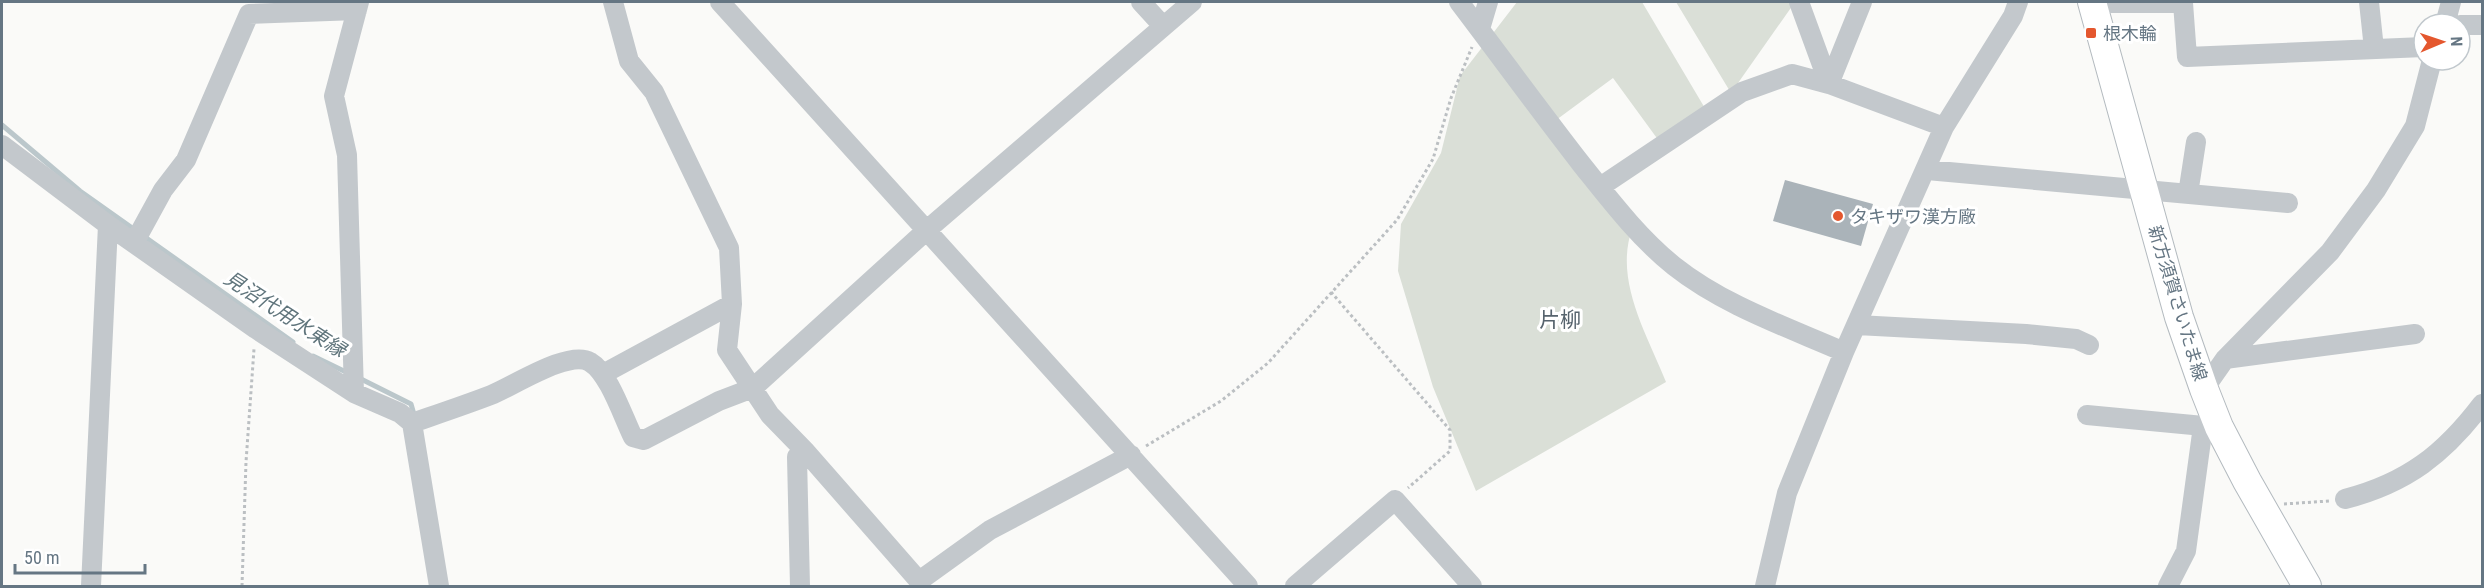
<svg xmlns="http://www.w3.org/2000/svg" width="2484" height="588" viewBox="0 0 2484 588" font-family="'Roboto Condensed','Noto Sans JP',sans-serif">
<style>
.green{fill:#dadfd7}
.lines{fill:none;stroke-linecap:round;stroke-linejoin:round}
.stream{stroke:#bbc7cb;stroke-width:5}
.building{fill:#aab3b9}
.secondary-casing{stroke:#b3babf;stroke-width:30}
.path{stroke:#bbbfc2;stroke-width:3;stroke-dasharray:3 3;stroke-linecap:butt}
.street{stroke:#c3c8cc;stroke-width:20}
.secondary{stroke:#fff;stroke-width:28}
.poi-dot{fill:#e4572e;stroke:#fff;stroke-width:2}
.labels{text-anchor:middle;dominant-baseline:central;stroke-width:6;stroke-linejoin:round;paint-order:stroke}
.poi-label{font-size:18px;fill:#657683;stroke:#fff;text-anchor:start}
.street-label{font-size:18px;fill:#657683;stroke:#fff}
.water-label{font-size:20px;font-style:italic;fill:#60757c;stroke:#fff}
.quarter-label{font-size:21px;fill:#57646e;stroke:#fff}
</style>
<rect width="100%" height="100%" fill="#fafaf8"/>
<!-- green -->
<path class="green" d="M 1517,2 L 1642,2 L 1706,110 L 1659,141 L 1613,78 L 1548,126 L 1632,229 C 1614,281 1647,334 1666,382 L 1476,491 L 1433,387 L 1398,271 L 1401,224 L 1441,153 L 1460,76 Z
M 1676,2 L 1795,2 L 1731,93 Z"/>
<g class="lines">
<!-- stream -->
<path class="stream" d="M 2,125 L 80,191 L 293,342
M 313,356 L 348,373
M 359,378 L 411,404 L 415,418"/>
</g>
<!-- building -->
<path class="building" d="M 1785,180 L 1873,204 L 1861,246 L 1773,221 Z"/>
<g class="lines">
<!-- secondary casing -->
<g class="secondary-casing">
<path id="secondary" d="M 2092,2 L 2179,317 L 2204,389 L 2219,427 L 2247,481 L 2307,586"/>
</g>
<!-- path -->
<path class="path" d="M 1331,292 L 1450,430 L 1450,451 L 1408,488
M 1146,446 L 1221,401 L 1268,363 L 1397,220 L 1433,159 L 1451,98 L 1472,47
M 2284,504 L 2329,501
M 242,586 L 246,462 L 254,349"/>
<!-- street -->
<path class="street" d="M 613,2 L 629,61 L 654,92 L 729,248 L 732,304 L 727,350 L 770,415 L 806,452 L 919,581 L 920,586
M 720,2 L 1248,586
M 1141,2 L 1163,26
M 1459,2 C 1500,56 1540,111 1582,165 C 1610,200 1639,238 1674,266 C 1723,305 1787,327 1844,352
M 1799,2 L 1829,84 L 1944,127
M 2369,2 L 2374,49
M 2092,3 L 2183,3 L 2187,57 L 2424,47
M 2445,24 L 2451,2
M 2460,25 L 2482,25
M 1480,29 L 1488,2
M 2,145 L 108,225 L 256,329 L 354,393 L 400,413 L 412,423 L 439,586
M 1927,170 L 2288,203
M 1600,187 L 1742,92 L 1792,74 L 1829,84 L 1862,2
M 2188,194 L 2196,142
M 134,243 L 163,190 L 186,160 L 249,14 L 357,10
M 1857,325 L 2026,334 L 2076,339 L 2089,345
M 2225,359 L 2415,334
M 603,374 L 732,304
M 2204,389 L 2225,359 L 2330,252 L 2376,190 L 2415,126 L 2432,60
M 354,393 L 347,155 L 334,96 L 359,2
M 2087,415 L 2214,427
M 412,423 C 438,414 465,405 491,395 C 512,387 569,349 590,362 C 609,373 623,417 633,437 L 644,440 L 719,401 L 753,388 L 928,229 L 1192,2
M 2345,499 C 2407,483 2444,454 2482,404
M 919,581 L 990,530 L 1131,455
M 91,586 L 108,225
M 800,586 L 797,457 L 806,452
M 1295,586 L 1395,500 L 1472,586
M 1765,586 L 1787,493 L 1844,352 L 1944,127 L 2013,16 L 2018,2
M 2168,586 L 2186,551 L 2203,426"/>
<!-- secondary -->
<use href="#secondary" class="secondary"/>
</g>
<!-- markers -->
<g class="poi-dot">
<rect x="2085" y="27" width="12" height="12" rx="3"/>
<circle cx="1838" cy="216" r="6"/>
</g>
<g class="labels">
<!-- poi labels -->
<g class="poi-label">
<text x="2103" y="33">根木輪</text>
<text x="1850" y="216">タキザワ漢方廠</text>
</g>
<!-- street labels -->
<g class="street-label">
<text transform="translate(2178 303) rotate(73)">新方須賀さいたま線</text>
</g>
<!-- water labels -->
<g class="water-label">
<text transform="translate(285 314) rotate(33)">見沼代用水東縁</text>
</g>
<!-- quarter labels -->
<g class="quarter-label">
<text x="1560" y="320">片柳</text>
</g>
</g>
<!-- border -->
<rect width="2484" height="588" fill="none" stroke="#657683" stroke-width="6"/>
<!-- north arrow -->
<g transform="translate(2442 42) rotate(88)"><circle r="28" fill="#ffffff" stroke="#c1c8cd" stroke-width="1.5"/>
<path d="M0-4.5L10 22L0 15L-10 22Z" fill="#e4572e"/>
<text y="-9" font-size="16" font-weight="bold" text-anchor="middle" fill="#657683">N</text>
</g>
<!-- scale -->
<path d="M15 564v9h130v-9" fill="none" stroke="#657683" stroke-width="3"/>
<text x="24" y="564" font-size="18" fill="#657683" stroke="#ffffff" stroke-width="4.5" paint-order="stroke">50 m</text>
</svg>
